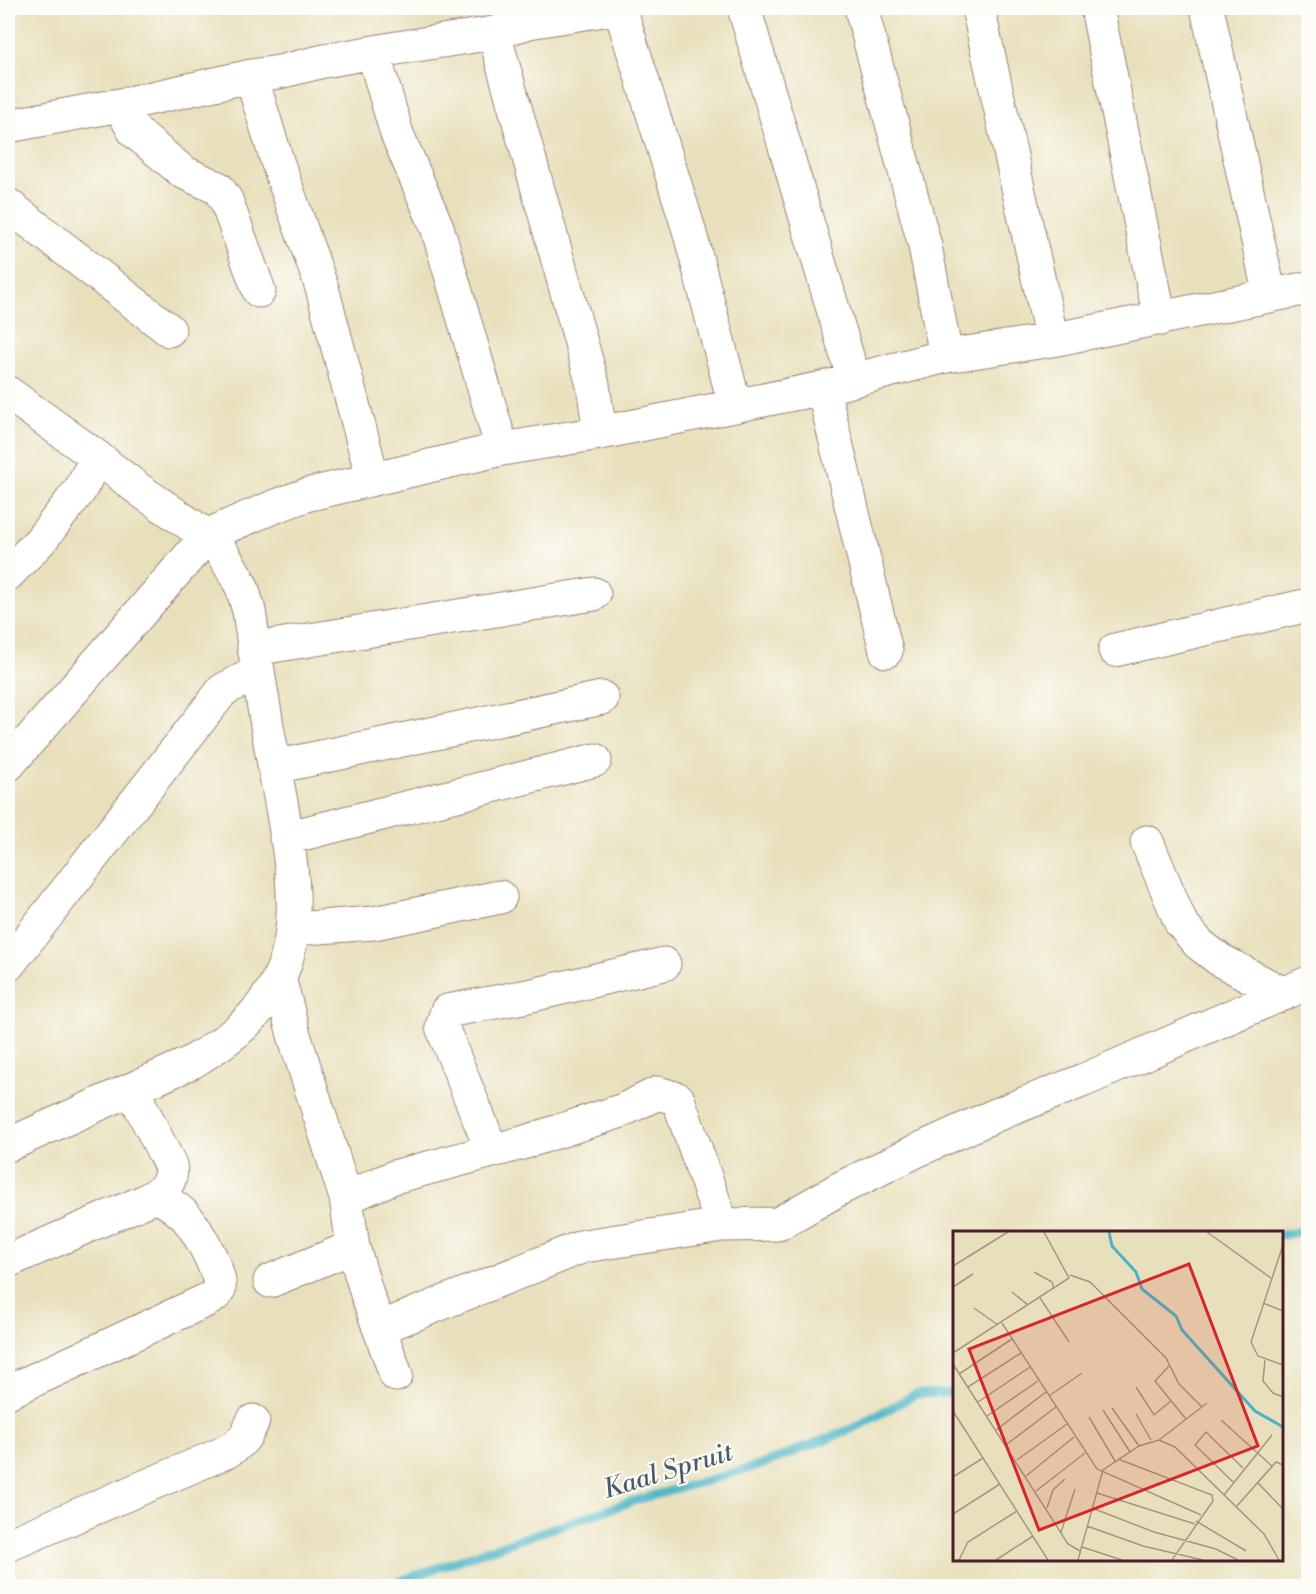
<svg xmlns="http://www.w3.org/2000/svg" width="1316" height="1594" viewBox="0 0 1316 1594" font-family="'Libre Bodoni',serif">
<style>
.lines{fill:none;stroke-linecap:round;stroke-linejoin:round}
.stream{stroke:#48b4c5;stroke-width:9}
.minor-casing{stroke:#998074;stroke-width:35}
.minor{stroke:#fff;stroke-width:33}
.labels{text-anchor:middle;dominant-baseline:central;stroke-width:4.5;stroke-linejoin:round;paint-order:stroke}
.water-label{font-size:26px;font-style:italic;fill:#495b69;stroke:#fdfcf7}
.inset-river{fill:none;stroke:#48b4c5;stroke-width:3}
.inset-road{fill:none;stroke:#a99382;stroke-width:1.5}
.view{fill:#d62828;fill-opacity:0.15;stroke:#d62828;stroke-width:3}
.inset-edge{fill:none;stroke:#4a1f2b;stroke-width:3}
</style>
<rect width="100%" height="100%" fill="#fdfcf7"/>
<filter id="ink" filterUnits="userSpaceOnUse"><feTurbulence type="fractalNoise" baseFrequency=".0167" numOctaves="2"/><feDisplacementMap in="SourceGraphic" scale="12" xChannelSelector="R" yChannelSelector="G"/><feConvolveMatrix kernelMatrix="1 2 1 2 8 2 1 2 1" color-interpolation-filters="sRGB"/></filter>
<filter id="wash" filterUnits="userSpaceOnUse"><feTurbulence type="fractalNoise" baseFrequency=".008" numOctaves="4" result="noise"/><feDisplacementMap in="SourceGraphic" scale="24" xChannelSelector="R" yChannelSelector="G"/><feGaussianBlur stdDeviation="1.35" result="paint"/><feColorMatrix in="noise" values="0 0 0 0 0 0 0 0 0 0 0 0 0 0 0 0 0 1.4 0 .05"/><feComposite in="paint" operator="in"/></filter>
<g filter="url(#wash)">
<rect width="100%" height="100%" fill="#e8e0bc"/>
<g class="lines">
<!-- stream -->
<path class="stream" d="M 1282,1235 L 1308,1230
M 389,1586 L 403,1580 L 488,1550 L 633,1501 L 758,1466 L 856,1427 L 916,1394 L 954,1393"/>
</g>
</g>
<g filter="url(#ink)">
<g class="lines">
<!-- minor casing -->
<g class="minor-casing">
<path id="minor" d="M 620,8 L 689,230 L 735,406
M 744,8 L 854,380
M 861,8 L 925,246 L 946,356
M 978,8 L 1052,340
M 1097,8 L 1160,319
M 1207,8 L 1270,296
M 494,33 L 593,385 L 600,433
M 373,52 L 397,134 L 437,227 L 502,449
M 251,76 L 277,161 L 322,288 L 373,479
M 120,105 L 134,131 L 183,172 L 218,188 L 226,200 L 259,291
M 8,126 L 120,105 L 251,76 L 279,72 L 324,61 L 397,48 L 494,33 L 529,22 L 616,8
M 8,205 L 169,330
M 823,388 L 886,651
M 8,393 L 97,457 L 141,491 L 207,536 L 223,554 L 232,569 L 242,587 L 249,611 C 256,660 264,710 273,759 C 284,823 309,918 279,978 C 259,1018 229,1040 192,1062 L 8,1145
M 8,574 L 40,541 L 80,490 L 97,457
M 254,649 L 594,594
M 1115,650 L 1308,605
M 8,765 L 207,536 C 240,520 272,507 306,495 L 502,449 L 600,433 L 823,388 L 946,356 L 1052,340 L 1308,288
M 274,767 L 602,698
M 286,838 L 595,760
M 1147,842 L 1181,923 L 1199,944 L 1220,960 L 1284,994
M 293,929 L 374,923 L 500,897
M 8,965 L 223,690 L 258,672
M 279,977 L 294,1035 L 346,1198 L 353,1247 L 367,1294 L 396,1375
M 492,1151 L 442,1027 L 447,1011 L 528,996 L 664,964
M 346,1198 L 394,1177 L 522,1143 L 621,1111 L 658,1093 L 678,1099 L 722,1225
M 8,1261 L 145,1201 C 160,1193 174,1184 170,1165 L 132,1089
M 270,1281 L 353,1247
M 380,1328 L 584,1246 L 722,1225 L 778,1224 L 839,1189 L 916,1151 L 996,1115 L 1082,1081 L 1308,983
M 8,1392 L 209,1299 C 213,1297 217,1294 219,1289 C 224,1276 196,1228 186,1217 C 178,1208 167,1202 156,1195
M 8,1545 L 226,1452 C 242,1443 246,1437 253,1421"/>
</g>
<!-- minor -->
<use href="#minor" class="minor"/>
</g>
</g>
<g class="labels">
<!-- water labels -->
<g class="water-label">
<text transform="translate(668 1471) rotate(-17)">Kaal Spruit</text>
</g>
</g>
<!-- overview -->
<g transform="translate(953 1231)">
<rect width="330" height="330" fill="#e8e0bc"/>
<path class="inset-river" d="M 156,1 L 159,15 L 183,41 L 189,58 L 223,85 L 229,99 L 302,180 L 330,196"/>
<path class="inset-road" d="M 254,1 L 318,47M 330,14 L 298,111 L 305,125 L 330,134M 0,35 L 55,1M 81,41 L 99,51 L 101,58M 117,44 L 137,51 L 213,127 L 226,153 L 249,176M 0,56 L 20,43M 59,61 L 75,74M 87,67 L 116,111M 310,72 L 330,80M 21,77 L 45,94M 49,92 L 144,238 L 248,284M 0,122 L 116,47 L 91,1M 312,129 L 310,150 L 320,162 L 330,166M 0,133 L 115,313 L 127,320M 216,135 L 202,150 L 233,188M 6,143 L 59,108M 15,156 L 68,122M 183,156 L 201,184 L 218,170M 96,165 L 129,142M 25,171 L 77,136M 159,177 L 186,215M 150,179 L 177,221M 0,180 L 95,329M 183,183 L 198,209M 34,185 L 85,150M 136,186 L 162,230M 268,189 L 319,235M 43,199 L 93,161M 206,209 L 254,172M 54,213 L 103,176M 242,214 L 253,201 L 290,237M 242,214 L 280,251M 165,228 L 259,264 L 260,270 L 219,329M 64,229 L 114,193M 73,245 L 121,206M 0,246 L 30,227M 304,251 L 330,278M 83,260 L 132,222M 144,262 L 242,293M 271,264 L 319,204M 283,276 L 323,231 L 330,234M 94,277 L 100,259 L 112,248M 139,277 L 201,301 L 263,318 L 285,329M 0,283 L 47,253M 243,290 L 293,320M 134,295 L 190,315 L 250,329M 108,301 L 122,258M 129,316 L 169,329M 6,329 L 15,311 L 64,280M 43,329 L 80,305M 125,329 L 150,239 L 186,215 L 206,209 L 222,216 L 311,303 L 326,329"/>
<path class="view" d="M 236,33 L 305,215 L 86,299 L 16,118 Z"/>
<rect width="330" height="330" class="inset-edge"/>
</g>
<!-- margin -->
<rect width="1316" height="1594" fill="none" stroke="#fdfcf7" stroke-width="30"/>
</svg>
